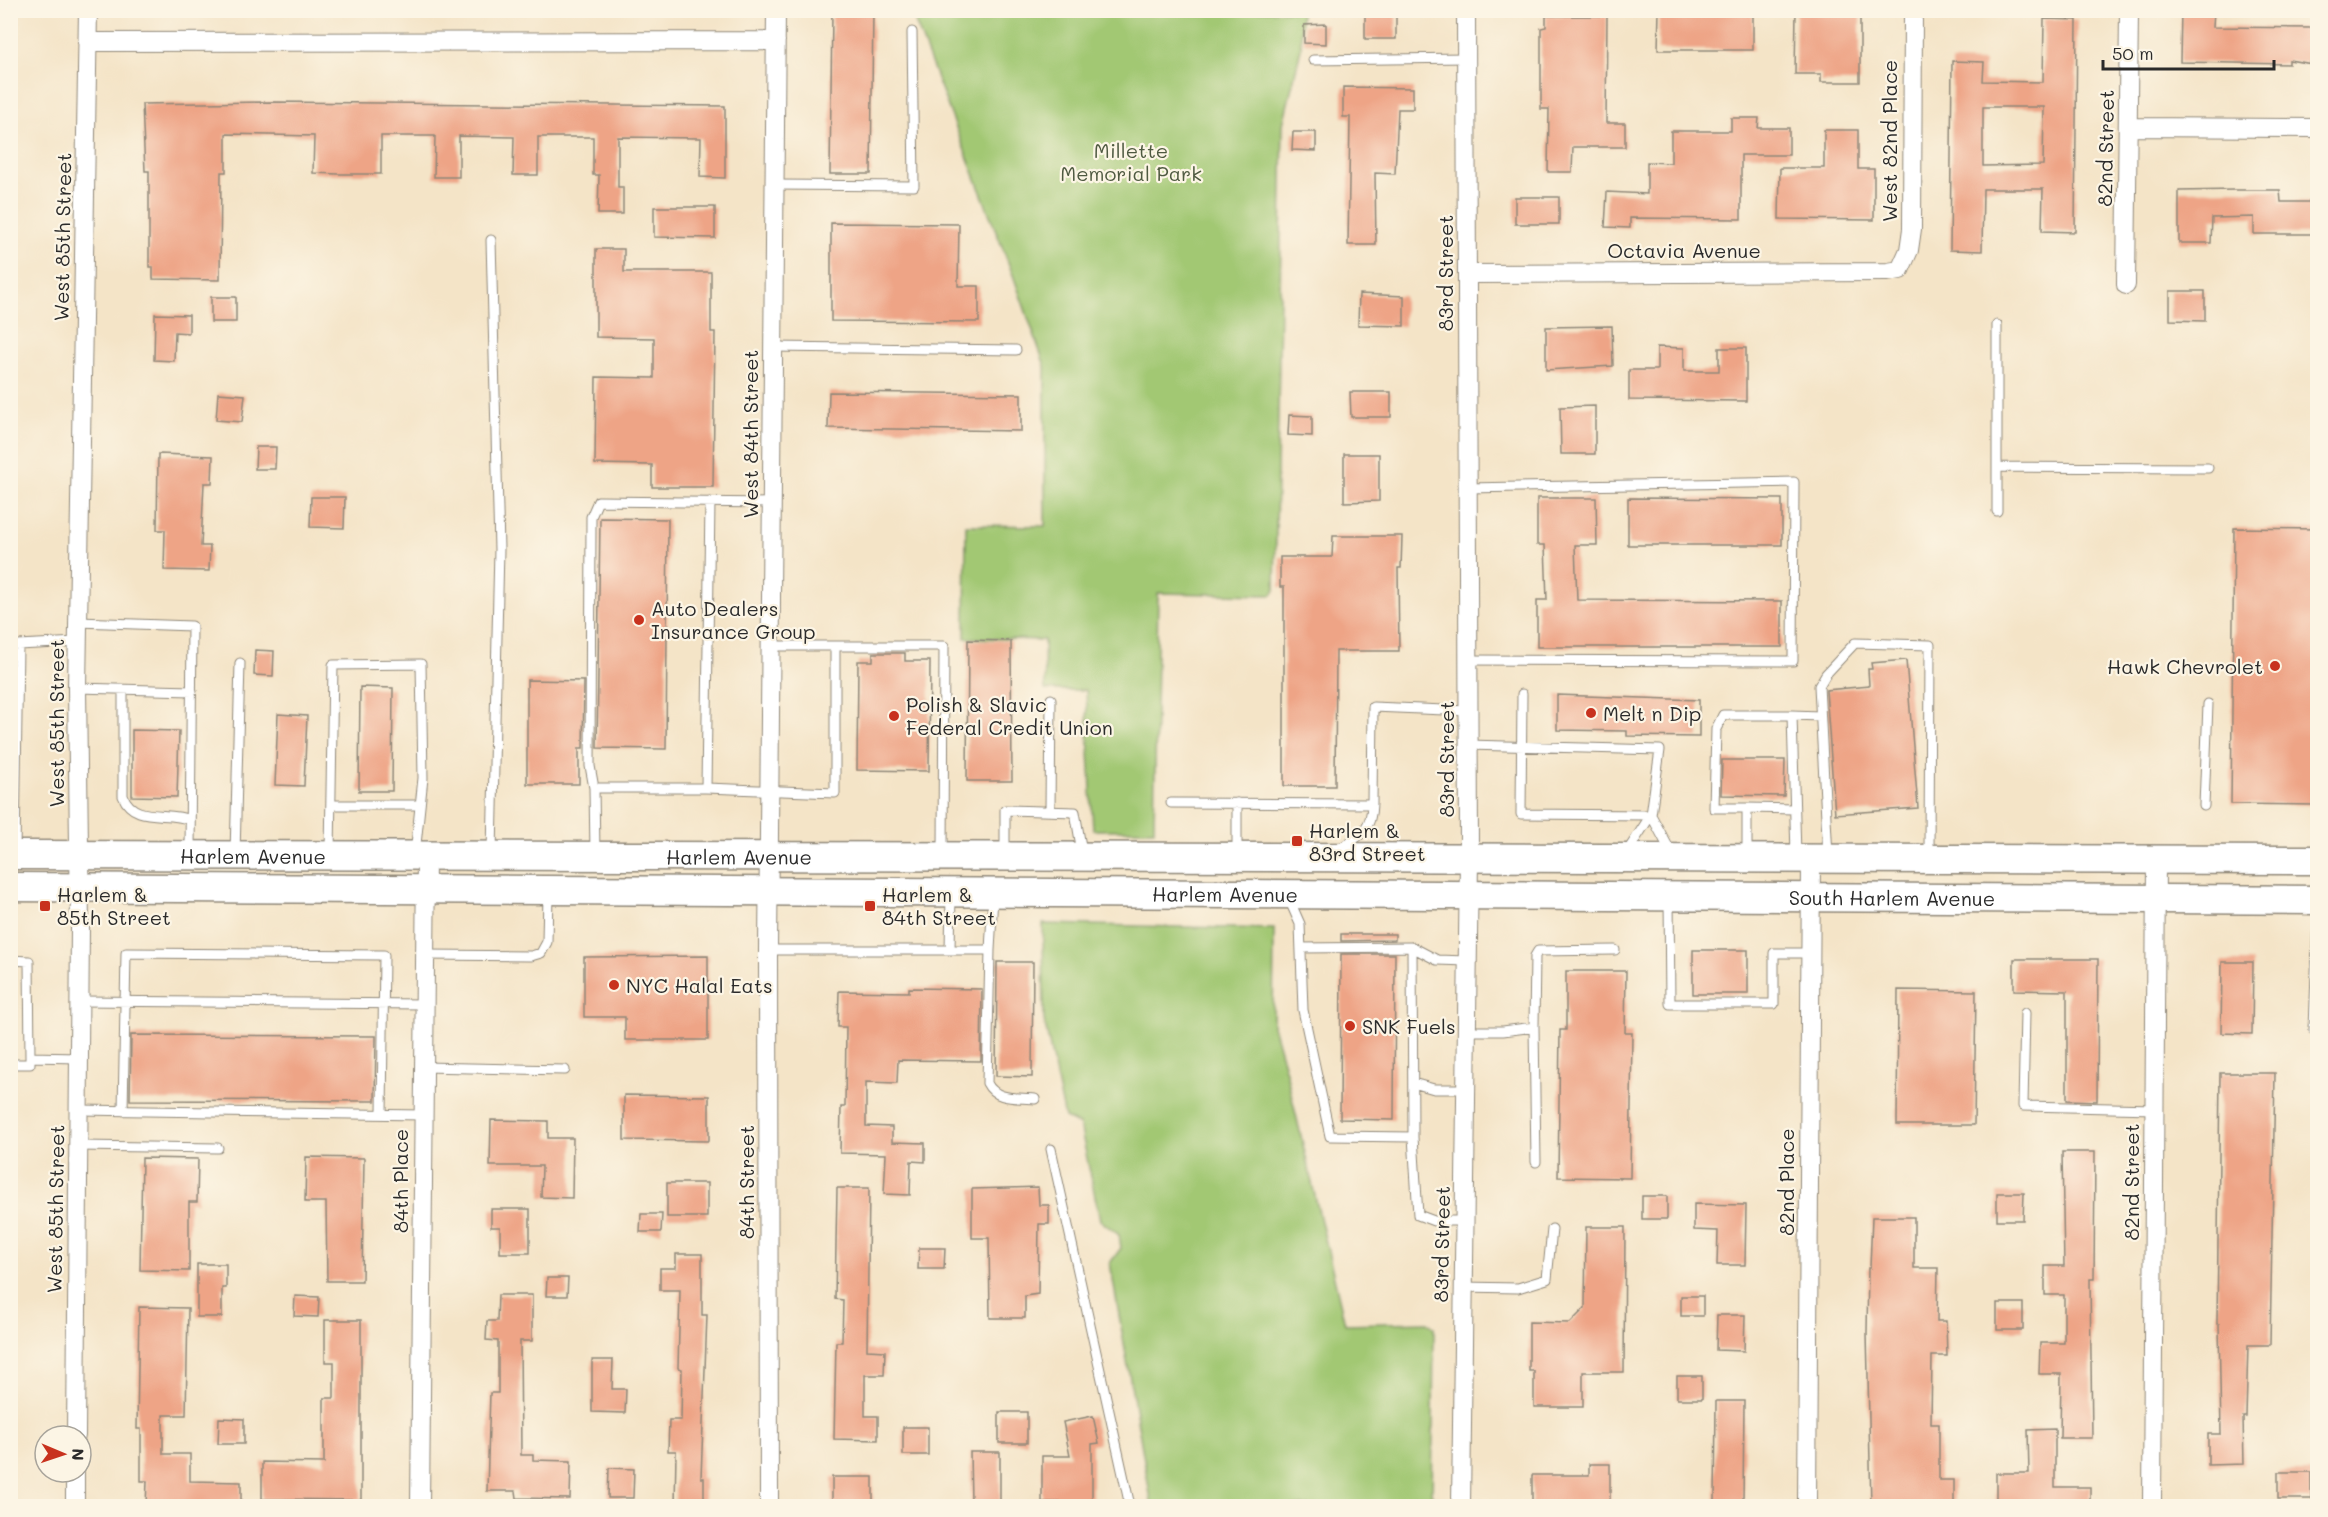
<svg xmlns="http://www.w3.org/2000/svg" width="2328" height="1517" viewBox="0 0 2328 1517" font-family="Mali,sans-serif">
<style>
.green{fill:#a2c873;stroke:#667a4f;stroke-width:1.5}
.building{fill:#eea486;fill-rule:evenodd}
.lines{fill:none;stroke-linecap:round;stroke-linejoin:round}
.service-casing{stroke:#908879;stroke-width:11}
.minor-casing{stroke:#908879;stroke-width:20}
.primary-casing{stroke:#908879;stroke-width:31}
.service{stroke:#fff;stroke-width:9}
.minor{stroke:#fff;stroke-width:18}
.primary{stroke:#fff;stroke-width:28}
.poi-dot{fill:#c8321e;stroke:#fcf5e5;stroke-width:2}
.labels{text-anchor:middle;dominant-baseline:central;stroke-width:4.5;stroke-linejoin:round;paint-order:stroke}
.street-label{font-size:20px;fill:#2b2b2b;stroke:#fcf5e5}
.park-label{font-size:20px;fill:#4f5a41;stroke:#fcf5e5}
.poi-label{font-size:20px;fill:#2b2b2b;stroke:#fcf5e5;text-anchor:start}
</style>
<rect width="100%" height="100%" fill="#fcf5e5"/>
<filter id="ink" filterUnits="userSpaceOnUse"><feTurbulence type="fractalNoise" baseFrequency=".0167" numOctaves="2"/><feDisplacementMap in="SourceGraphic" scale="12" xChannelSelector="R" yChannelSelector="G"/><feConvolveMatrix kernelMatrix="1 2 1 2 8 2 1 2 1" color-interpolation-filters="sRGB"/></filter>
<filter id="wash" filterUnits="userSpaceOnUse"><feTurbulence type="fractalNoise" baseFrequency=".008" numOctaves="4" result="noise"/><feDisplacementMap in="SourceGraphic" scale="24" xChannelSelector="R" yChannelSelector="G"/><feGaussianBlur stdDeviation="1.35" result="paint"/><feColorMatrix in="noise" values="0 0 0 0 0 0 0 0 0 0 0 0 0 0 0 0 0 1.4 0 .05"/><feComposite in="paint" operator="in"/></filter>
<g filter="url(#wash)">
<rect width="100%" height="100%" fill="#f4e4c7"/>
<!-- green -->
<path class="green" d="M 911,11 L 1301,11 L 1301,49 L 1283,124 L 1275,590 L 1272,595 L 1158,593 L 1154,830 L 1093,830 L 1086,690 L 1045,690 L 1044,640 L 965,638 L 966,525 L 1045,526 L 1045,366 L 1013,275 Z
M 1043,924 L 1274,929 L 1273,1026 L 1286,1072 L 1345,1324 L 1428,1322 L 1434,1328 L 1432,1506 L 1152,1506 L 1110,1263 L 1121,1248 L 1119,1235 L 1100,1220 L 1080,1125 L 1065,1118 L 1044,1020 Z"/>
<g id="blocks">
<!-- building -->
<path class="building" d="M 832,10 L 873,10 L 871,174 L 830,174 Z
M 1365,10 L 1396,10 L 1396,39 L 1365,39 Z
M 1659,10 L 1753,10 L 1753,50 L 1658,50 Z
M 1796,10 L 1860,10 L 1860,82 L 1821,82 L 1821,74 L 1795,74 Z
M 2181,10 L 2214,10 L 2213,27 L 2318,28 L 2318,65 L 2289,60 L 2289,64 L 2180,62 Z
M 1546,16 L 1607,16 L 1606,123 L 1625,123 L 1625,147 L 1573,147 L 1572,172 L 1548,172 L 1549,109 L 1541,109 L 1541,28 L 1546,27 Z
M 2044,19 L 2077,20 L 2075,232 L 2042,231 L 2043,189 L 1983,189 L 1982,251 L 1950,250 L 1952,61 L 1984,62 L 1983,81 L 2043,82 ZM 1983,107 L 2044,107 L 2043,165 L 1983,166 Z
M 1326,24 L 1326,44 L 1304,43 L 1304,25 Z
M 1343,87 L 1413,88 L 1413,109 L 1398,109 L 1395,174 L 1375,173 L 1376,245 L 1348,245 L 1350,117 L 1343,117 Z
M 270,102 L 725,106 L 725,178 L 700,177 L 701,138 L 618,137 L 618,187 L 623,187 L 623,214 L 598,214 L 599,175 L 593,175 L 593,137 L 538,137 L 538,175 L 513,175 L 514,137 L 459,136 L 459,177 L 434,177 L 435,136 L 381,136 L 381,174 L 338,174 L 313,173 L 314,136 L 226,134 L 226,172 L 221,172 L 220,280 L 153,279 L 153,267 L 149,267 L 149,171 L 145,171 L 142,104 Z
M 1731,118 L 1759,118 L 1758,128 L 1789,128 L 1789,155 L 1741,155 L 1741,219 L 1630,218 L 1630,228 L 1605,227 L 1607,192 L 1647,194 L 1647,162 L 1671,163 L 1671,131 L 1731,131 Z
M 1824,130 L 1858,130 L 1858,169 L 1874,169 L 1874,220 L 1779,219 L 1780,168 L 1824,168 Z
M 1293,132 L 1316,132 L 1316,151 L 1292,150 Z
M 2235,190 L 2280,190 L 2281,202 L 2317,202 L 2317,234 L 2254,234 L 2254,217 L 2212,218 L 2211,243 L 2179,243 L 2179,191 Z
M 1515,197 L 1559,197 L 1559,224 L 1515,224 Z
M 654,207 L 715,207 L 715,238 L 654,237 Z
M 831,223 L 959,224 L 958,286 L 979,286 L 979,322 L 831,321 Z
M 596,249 L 624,249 L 624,272 L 711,272 L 711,332 L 715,332 L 713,487 L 652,487 L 652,465 L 595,464 L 596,377 L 654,378 L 654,338 L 596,337 Z
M 2170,291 L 2205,291 L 2205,321 L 2170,320 Z
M 1359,294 L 1404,296 L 1404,326 L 1358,325 Z
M 211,297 L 236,297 L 236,322 L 211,322 Z
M 155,314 L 189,315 L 189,333 L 175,332 L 174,361 L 154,360 Z
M 1612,326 L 1613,366 L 1546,370 L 1546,327 Z
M 1657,347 L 1684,348 L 1684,371 L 1719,371 L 1719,348 L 1746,348 L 1746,401 L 1629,400 L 1629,370 L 1657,370 Z
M 829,392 L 1021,394 L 1021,431 L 828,428 Z
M 1350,392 L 1391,392 L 1391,417 L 1351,417 Z
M 218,393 L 245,395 L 242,422 L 216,420 Z
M 1595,406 L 1595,454 L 1561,454 L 1560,407 Z
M 1289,415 L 1312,416 L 1312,436 L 1288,435 Z
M 256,447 L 276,447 L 275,469 L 255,469 Z
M 158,454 L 213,456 L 212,483 L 204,483 L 201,546 L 210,546 L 209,571 L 164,570 L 165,530 L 157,530 Z
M 1344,454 L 1379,454 L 1379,501 L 1344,502 Z
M 311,497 L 345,497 L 344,528 L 310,527 Z
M 1537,498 L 1596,498 L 1597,545 L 1575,545 L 1577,600 L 1782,601 L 1782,647 L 1537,647 L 1537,600 L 1547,600 L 1545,545 L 1537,545 Z
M 1628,498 L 1782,499 L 1782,545 L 1628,545 Z
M 600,518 L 668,519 L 666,749 L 597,748 Z
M 2234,528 L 2318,529 L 2318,805 L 2231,804 Z
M 1333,536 L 1402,536 L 1401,568 L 1398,568 L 1399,651 L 1336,651 L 1335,786 L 1284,786 L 1284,587 L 1280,587 L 1280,557 L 1332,557 Z
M 968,640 L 1011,641 L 1012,781 L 967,781 Z
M 255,650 L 274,651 L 273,676 L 254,675 Z
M 873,653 L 905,653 L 905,661 L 930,661 L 929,771 L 857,770 L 858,661 L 873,661 Z
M 1906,660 L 1918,808 L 1835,814 L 1826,690 L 1869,686 L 1868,669 L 1872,669 L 1871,663 Z
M 527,680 L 584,681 L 583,748 L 579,748 L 579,784 L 527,784 Z
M 360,687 L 393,688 L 392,791 L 359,791 Z
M 1557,695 L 1699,700 L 1699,737 L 1627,736 L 1627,731 L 1557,730 Z
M 278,714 L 307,716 L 304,786 L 275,785 Z
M 132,730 L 179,731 L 177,797 L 132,796 Z
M 1722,760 L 1785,760 L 1784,796 L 1721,795 Z
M 1341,934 L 1395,934 L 1395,940 L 1341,941 Z
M 1693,950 L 1748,950 L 1748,994 L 1693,994 Z
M 1341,954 L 1395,954 L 1394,1120 L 1340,1119 Z
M 708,956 L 708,1040 L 625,1040 L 625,1017 L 584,1017 L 584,957 Z
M 2014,959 L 2098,959 L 2097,1101 L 2067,1100 L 2067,991 L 2014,990 Z
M 997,962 L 1033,962 L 1032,1077 L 996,1076 Z
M 2222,962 L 2253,962 L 2252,1034 L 2221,1033 Z
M 1566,971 L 1626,971 L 1625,1033 L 1632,1033 L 1630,1178 L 1558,1177 L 1560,1030 L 1566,1030 Z
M 909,988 L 982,989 L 981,1061 L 898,1060 L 897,1083 L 866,1082 L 866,1126 L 892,1127 L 892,1142 L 925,1143 L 925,1162 L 911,1161 L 910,1195 L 884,1194 L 886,1154 L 840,1153 L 841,1107 L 845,1107 L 846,1027 L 838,1027 L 839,991 L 909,992 Z
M 1898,990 L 1976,991 L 1974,1125 L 1897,1125 Z
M 131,1035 L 376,1036 L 375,1101 L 130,1100 Z
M 2220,1073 L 2275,1073 L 2270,1345 L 2248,1345 L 2246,1417 L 2243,1417 L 2244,1464 L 2208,1465 L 2208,1434 L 2221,1434 L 2219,1324 L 2217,1324 Z
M 624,1095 L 709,1096 L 709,1141 L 624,1140 Z
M 491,1120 L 548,1121 L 548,1138 L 573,1138 L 572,1198 L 541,1197 L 542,1166 L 490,1166 Z
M 2062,1152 L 2095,1152 L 2094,1279 L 2090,1279 L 2092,1438 L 2060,1438 L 2061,1374 L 2039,1374 L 2040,1343 L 2064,1343 L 2064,1295 L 2045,1295 L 2045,1266 L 2064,1266 Z
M 306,1157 L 364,1158 L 362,1281 L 327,1281 L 326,1202 L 305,1202 Z
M 142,1158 L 198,1159 L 197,1202 L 189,1202 L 189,1271 L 140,1270 Z
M 667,1183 L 707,1183 L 707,1217 L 667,1217 Z
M 1038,1187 L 1039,1205 L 1049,1205 L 1049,1224 L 1039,1224 L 1038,1294 L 1025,1296 L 1025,1318 L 990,1318 L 989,1238 L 972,1238 L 972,1189 Z
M 837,1188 L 869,1188 L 867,1350 L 885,1351 L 884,1375 L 865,1375 L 865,1416 L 878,1416 L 878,1440 L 834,1439 L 836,1342 L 842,1342 L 843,1300 L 835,1299 Z
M 1997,1193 L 2024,1193 L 2023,1220 L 1997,1220 Z
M 1642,1196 L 1667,1196 L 1667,1219 L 1642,1219 Z
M 1694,1204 L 1746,1205 L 1745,1265 L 1717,1265 L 1718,1231 L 1694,1230 Z
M 491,1209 L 530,1209 L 530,1253 L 500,1253 L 500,1227 L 491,1227 Z
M 641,1214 L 662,1214 L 661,1232 L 640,1232 Z
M 1872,1217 L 1914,1217 L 1914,1268 L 1938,1268 L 1937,1321 L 1946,1321 L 1947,1356 L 1932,1356 L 1931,1424 L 1939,1424 L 1939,1480 L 1954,1480 L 1954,1506 L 1871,1506 L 1867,1333 L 1868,1268 L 1870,1268 Z
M 1586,1227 L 1625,1227 L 1624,1372 L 1583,1372 L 1583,1407 L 1534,1407 L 1534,1371 L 1529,1371 L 1529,1322 L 1570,1323 L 1585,1308 Z
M 919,1248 L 945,1248 L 944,1269 L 918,1269 Z
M 676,1254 L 702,1254 L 702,1315 L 707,1315 L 701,1478 L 704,1478 L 704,1506 L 675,1506 L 676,1451 L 668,1451 L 669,1420 L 681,1420 L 682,1369 L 678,1368 L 680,1290 L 660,1290 L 660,1268 L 676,1268 Z
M 197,1264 L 226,1264 L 226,1288 L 222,1288 L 222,1317 L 197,1317 Z
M 547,1278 L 568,1278 L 567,1296 L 546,1296 Z
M 498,1295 L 532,1295 L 532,1341 L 520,1341 L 521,1455 L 533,1455 L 533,1460 L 571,1461 L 570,1499 L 517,1498 L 516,1491 L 487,1491 L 490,1393 L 498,1393 L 498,1341 L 486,1340 L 487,1321 L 497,1321 Z
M 295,1296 L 319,1297 L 318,1317 L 294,1316 Z
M 1681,1296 L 1703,1296 L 1703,1316 L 1681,1316 Z
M 1997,1303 L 2023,1303 L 2023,1330 L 1997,1330 Z
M 139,1307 L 188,1308 L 186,1415 L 163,1415 L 163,1454 L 190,1454 L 190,1481 L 241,1482 L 241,1506 L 213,1506 L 213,1504 L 146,1506 L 147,1481 L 141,1481 L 141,1429 L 137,1429 Z
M 1717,1315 L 1745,1315 L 1744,1351 L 1716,1350 Z
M 325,1320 L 361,1320 L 361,1500 L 262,1499 L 262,1462 L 324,1463 L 324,1398 L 334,1398 L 334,1362 L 325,1362 Z
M 592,1360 L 613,1360 L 612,1389 L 626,1389 L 625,1413 L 592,1412 Z
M 1677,1376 L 1702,1376 L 1702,1399 L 1677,1399 Z
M 1716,1401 L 1744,1401 L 1743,1503 L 1715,1502 Z
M 999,1412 L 1027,1412 L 1027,1443 L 999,1443 Z
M 1093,1416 L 1099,1443 L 1092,1444 L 1092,1503 L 1042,1502 L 1042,1456 L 1070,1456 L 1063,1422 Z
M 219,1418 L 244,1419 L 244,1444 L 218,1444 Z
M 903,1427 L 928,1427 L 928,1455 L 903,1455 Z
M 2055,1429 L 2055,1487 L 2090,1487 L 2090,1506 L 1996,1506 L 1996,1473 L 2029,1473 L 2028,1430 Z
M 970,1452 L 1000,1452 L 1000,1502 L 971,1502 Z
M 1589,1464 L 1610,1464 L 1610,1506 L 1532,1505 L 1532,1475 L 1589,1475 Z
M 609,1468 L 634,1469 L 633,1498 L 608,1498 Z
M 2278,1472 L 2311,1472 L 2311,1499 L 2278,1499 Z
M 832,1477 L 873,1477 L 873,1506 L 832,1506 Z"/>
</g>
</g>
<g filter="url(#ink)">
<use href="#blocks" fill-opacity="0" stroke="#908879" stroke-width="1.5"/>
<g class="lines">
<!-- service casing -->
<g class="service-casing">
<path id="service" d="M 1313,60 L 1466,58
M 775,185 L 914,186 L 912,32
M 491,240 L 499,549 L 492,852
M 773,347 L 1016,350
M 1997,467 L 2208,468
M 710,502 L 706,788 L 835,793 L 835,646
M 1997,511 L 1997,325
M 78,622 L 192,626 L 190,851
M 10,644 L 18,645 L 15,853
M 18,645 L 78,642
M 771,646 L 944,646 L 943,854
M 1467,660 L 1793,661 L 1794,482 L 1468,488
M 77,688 L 192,691
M 123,689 L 123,796 C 134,824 168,810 190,820
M 1792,715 L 1820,716
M 1468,745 L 1660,750 L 1651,815 L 1521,814 L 1522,694
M 594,788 L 590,766 L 591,517 L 598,501 L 772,503
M 1171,803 L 1372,804 L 1373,707 L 1468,711
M 1237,803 L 1237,855
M 331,805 L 419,805
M 2204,806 L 2208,704
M 1747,808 L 1794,809
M 1050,811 L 1051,699
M 1339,849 C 1361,835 1371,832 1372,804
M 1627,852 L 1651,815 L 1672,854
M 330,853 L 333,665 L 421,664 L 423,778 L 415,854
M 595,853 L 594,788 L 706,788
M 235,854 L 240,663
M 1005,854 L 1005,810 L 1075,812 L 1082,852
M 1747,854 L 1747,808 L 1714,808 L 1716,729 L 1723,715 L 1792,715 L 1796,855
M 1828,856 L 1819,686 L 1826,674 L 1855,643 L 1930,645 L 1929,855
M 1289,899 L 1300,924 L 1303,1010 L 1330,1136 L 1413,1137 L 1412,947 L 1301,948
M 1669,899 L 1670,1004 L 1774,1004 L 1774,953 L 1810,953
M 1412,947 L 1437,960 L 1467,961
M 768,950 L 990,950 L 987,1083 C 996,1101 1017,1097 1035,1099
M 950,950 L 951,895
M 990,950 L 993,896
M 424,955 L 531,956 L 541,953 L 547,942 L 548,894
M 10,960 L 29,961 L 30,1057 L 30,1064 L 10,1064
M 79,1001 L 424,1004
M 2025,1013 L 2023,1106 L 2154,1109
M 1534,1027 L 1536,1162
M 2314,1030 L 2318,915
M 1465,1031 L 1503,1031 L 1534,1027 L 1535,956 L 1538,951 L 1615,950
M 30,1057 L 79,1058
M 423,1067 L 565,1070
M 1413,1083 L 1434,1089 L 1465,1089
M 79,1110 L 423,1115
M 123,1111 L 126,953 L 384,955 L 382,1114
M 1413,1137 L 1418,1215 L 1434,1221 L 1464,1221
M 79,1146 L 218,1148
M 1051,1149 L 1130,1506
M 1462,1287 L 1518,1288 L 1547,1279 L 1552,1229"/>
</g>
<!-- minor casing -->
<g class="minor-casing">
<path id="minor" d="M 87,42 L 776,41
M 2129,127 L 2318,128
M 1468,274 L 1888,272 L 1900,270 L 1909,250 L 1912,229 L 1913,10
M 2126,285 L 2129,10
M 76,1436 L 80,926 L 77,688 L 88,10
M 75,1506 L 75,1472
M 420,1506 L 426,857
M 769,1506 L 768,950 L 776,10
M 1461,1506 L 1469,857 L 1466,10
M 1807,1506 L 1811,857
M 2152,1506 L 2156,859"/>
</g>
<!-- primary casing -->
<g class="primary-casing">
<g id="primary">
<path id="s1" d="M 10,855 C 780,858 1548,855 2318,860"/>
<path id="s2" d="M 10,887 L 2318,900"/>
</g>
</g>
<!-- service -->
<use href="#service" class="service"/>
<!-- minor -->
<use href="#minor" class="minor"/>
<!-- primary -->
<use href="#primary" class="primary"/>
</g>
</g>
<!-- markers -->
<g class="poi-dot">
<circle cx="639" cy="620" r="6"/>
<circle cx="2275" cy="666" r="6"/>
<circle cx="1591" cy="713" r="6"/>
<circle cx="894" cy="716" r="6"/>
<rect x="1291" y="835" width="12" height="12" rx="3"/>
<rect x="39" y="900" width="12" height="12" rx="3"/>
<rect x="864" y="900" width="12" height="12" rx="3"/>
<circle cx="614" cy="985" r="6"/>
<circle cx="1350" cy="1026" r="6"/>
</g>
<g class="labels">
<!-- street labels -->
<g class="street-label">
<text transform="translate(1889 141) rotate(-90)">West 82nd Place</text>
<text transform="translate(2105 148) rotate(-89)">82nd Street</text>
<text transform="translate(62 237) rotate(-89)">West 85th Street</text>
<text x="1684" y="250">Octavia Avenue</text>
<text transform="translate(1445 273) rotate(-90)">83rd Street</text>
<text transform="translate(750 434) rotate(-90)">West 84th Street</text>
<text transform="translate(56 723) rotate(-90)">West 85th Street</text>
<text transform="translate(1446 759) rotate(-90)">83rd Street</text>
<text stroke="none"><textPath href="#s1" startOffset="243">Harlem Avenue</textPath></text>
<text stroke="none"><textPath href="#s1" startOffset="729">Harlem Avenue</textPath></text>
<text stroke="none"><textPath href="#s2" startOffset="1215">Harlem Avenue</textPath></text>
<text stroke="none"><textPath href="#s2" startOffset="1882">South Harlem Avenue</textPath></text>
<text transform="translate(400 1181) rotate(-90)">84th Place</text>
<text transform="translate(746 1182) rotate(-90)">84th Street</text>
<text transform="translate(1786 1182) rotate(-90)">82nd Place</text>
<text transform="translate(2131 1182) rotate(-90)">82nd Street</text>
<text transform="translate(55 1209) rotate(-89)">West 85th Street</text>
<text transform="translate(1441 1244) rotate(-89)">83rd Street</text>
</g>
<!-- park labels -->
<g class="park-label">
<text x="1131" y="150">Millette<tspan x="1131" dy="23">Memorial Park</tspan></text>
</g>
<!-- poi labels -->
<g class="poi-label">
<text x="651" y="608">Auto Dealers<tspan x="651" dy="23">Insurance Group</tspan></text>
<text x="2263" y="666" text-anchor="end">Hawk Chevrolet</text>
<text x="906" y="704">Polish &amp; Slavic<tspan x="906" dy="23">Federal Credit Union</tspan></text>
<text x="1603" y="713">Melt n Dip</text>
<text x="1309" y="830">Harlem &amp;<tspan x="1309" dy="23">83rd Street</tspan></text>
<text x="57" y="894">Harlem &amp;<tspan x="57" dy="23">85th Street</tspan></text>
<text x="882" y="894">Harlem &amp;<tspan x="882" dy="23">84th Street</tspan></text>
<text x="626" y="985">NYC Halal Eats</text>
<text x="1362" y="1026">SNK Fuels</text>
</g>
</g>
<!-- margin -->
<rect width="2328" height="1517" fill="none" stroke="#fcf5e5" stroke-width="36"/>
<!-- north arrow -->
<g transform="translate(63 1454) rotate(92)"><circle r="28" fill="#fcf5e5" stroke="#a8a49b" stroke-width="1.5"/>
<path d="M0-4.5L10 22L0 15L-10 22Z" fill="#c8321e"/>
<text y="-9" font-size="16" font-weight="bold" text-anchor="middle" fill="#2b2b2b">N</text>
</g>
<!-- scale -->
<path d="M2103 60v9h171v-9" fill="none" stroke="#2b2b2b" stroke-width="3"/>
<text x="2112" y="60" font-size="18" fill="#2b2b2b" stroke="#fcf5e5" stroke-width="4.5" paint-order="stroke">50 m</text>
</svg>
